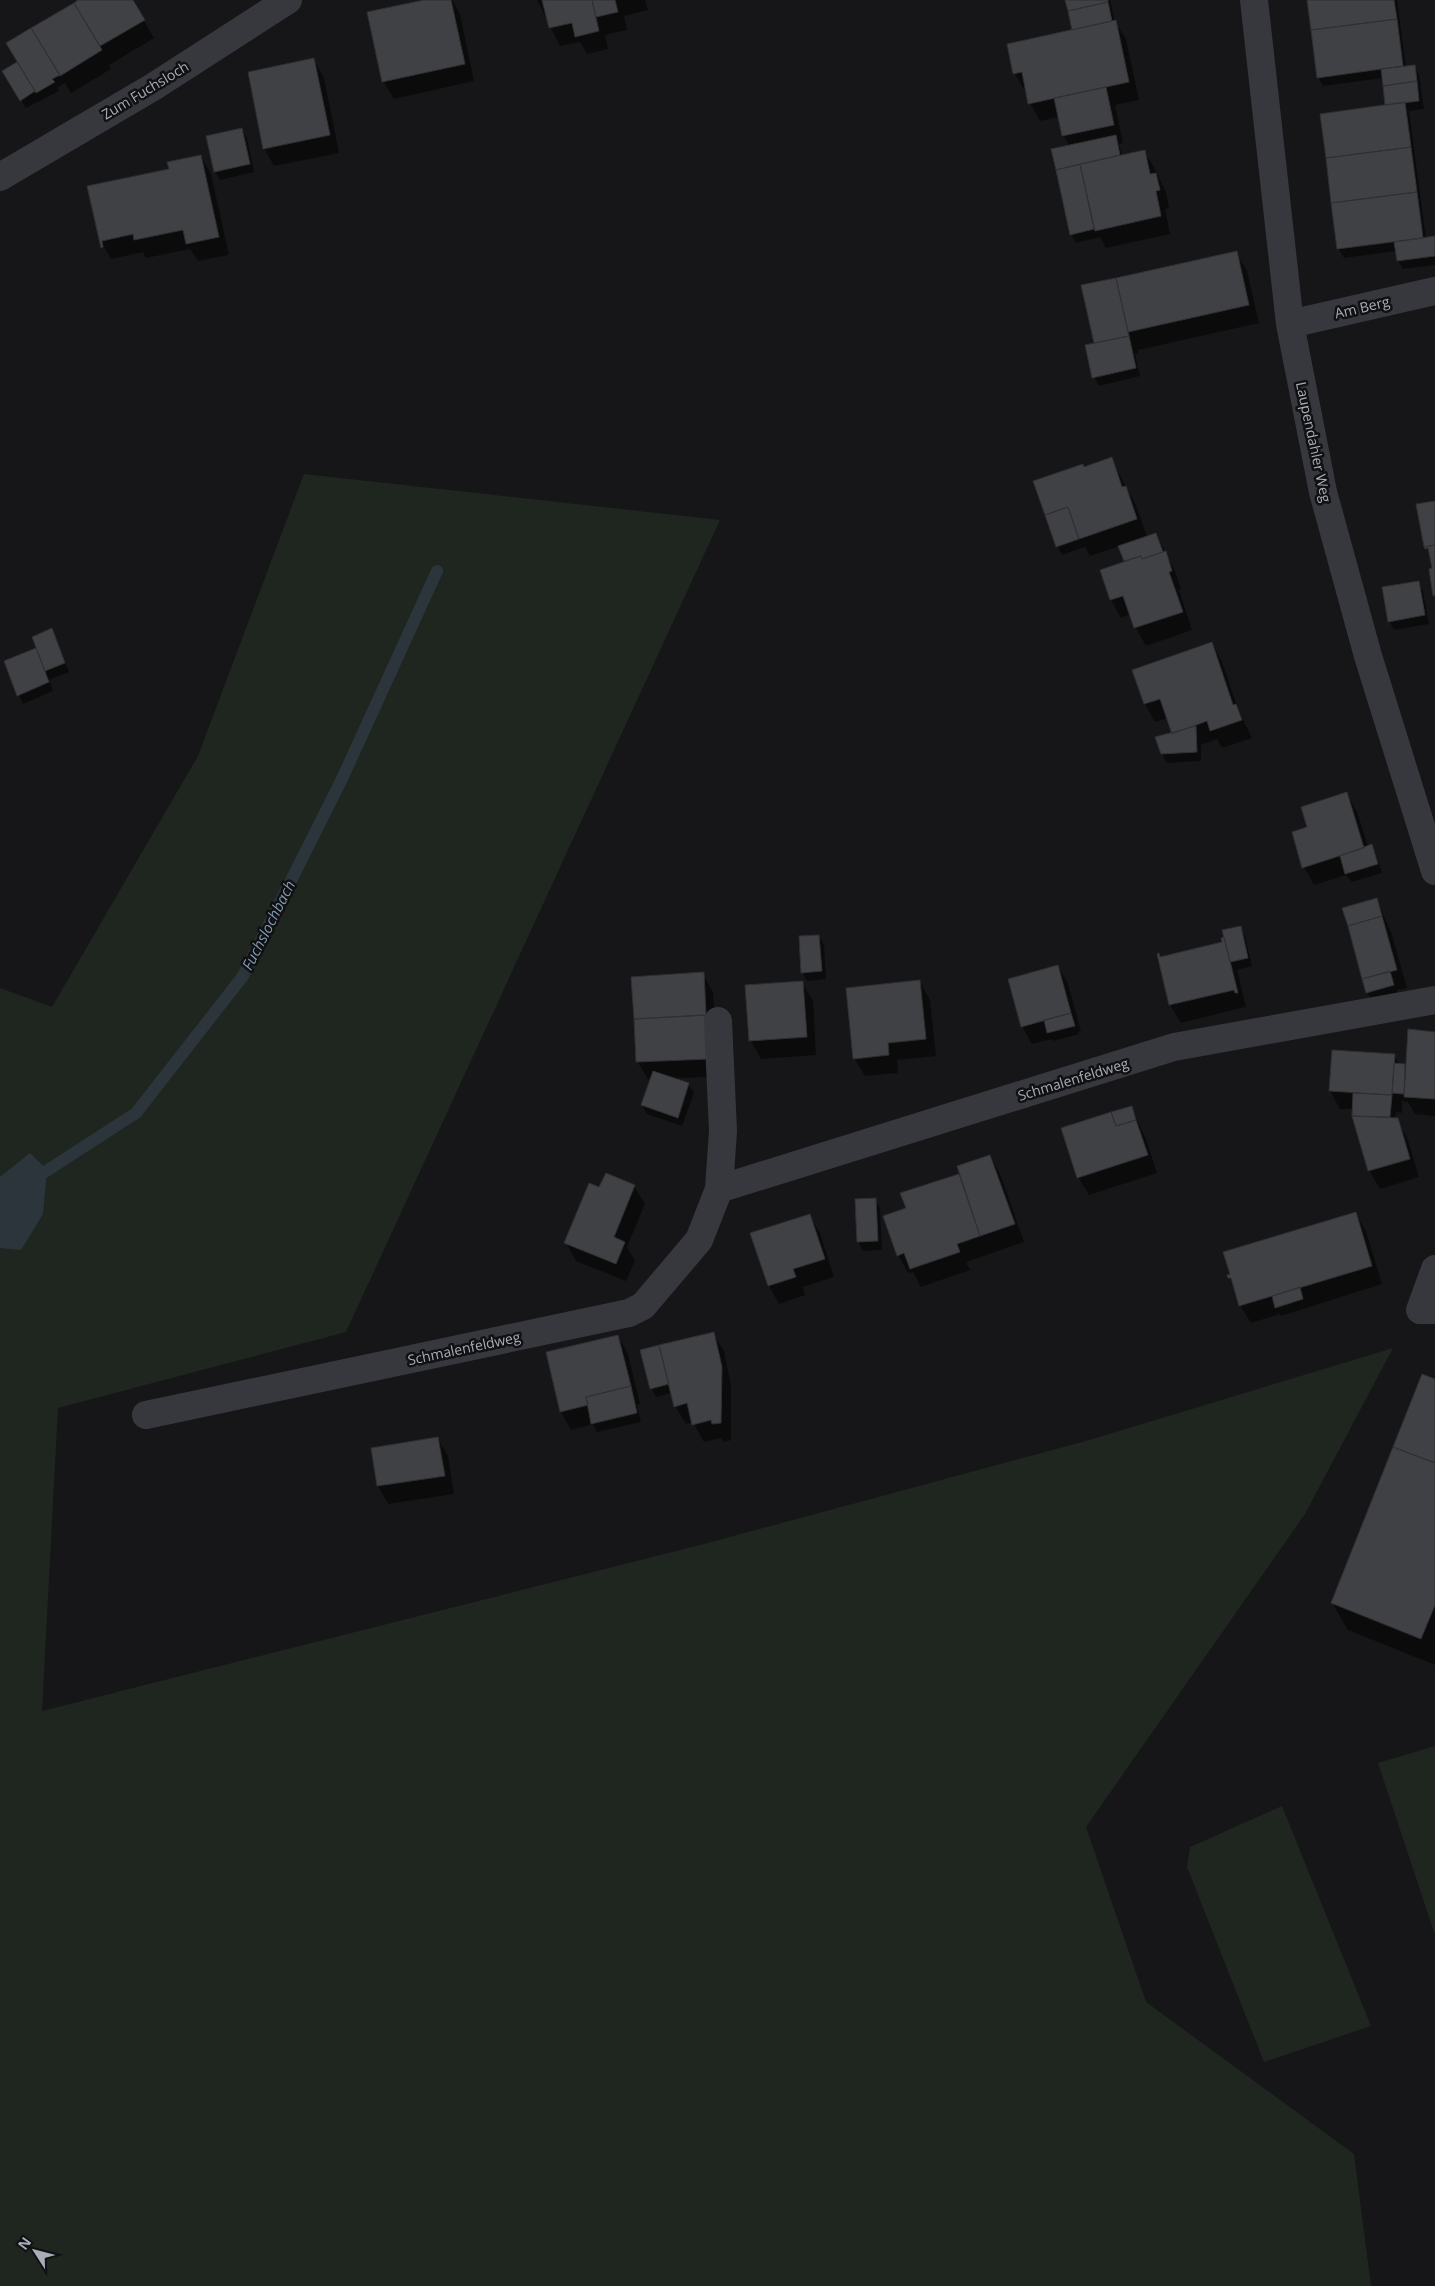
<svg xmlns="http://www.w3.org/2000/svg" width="1435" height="2286" viewBox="0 0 1435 2286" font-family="'Open Sans',sans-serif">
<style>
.green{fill:#1e261f}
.water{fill:#2c353c}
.shadow{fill:#0007}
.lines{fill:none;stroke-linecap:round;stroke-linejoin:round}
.stream{stroke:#2c353c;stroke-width:12}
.building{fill:#404145;stroke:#303034}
.minor{stroke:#37383d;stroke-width:28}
.labels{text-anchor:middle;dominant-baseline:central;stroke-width:5;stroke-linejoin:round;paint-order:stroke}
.street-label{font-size:14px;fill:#a8adb8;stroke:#111113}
.water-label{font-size:15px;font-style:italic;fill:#7f9bb3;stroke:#111113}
</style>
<rect width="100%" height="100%" fill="#161618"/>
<!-- green -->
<path class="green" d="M 304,474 L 720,520 L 346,1332 L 58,1408 L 42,1711 L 704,1544 L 1086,1441 L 1393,1348 L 1305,1514 L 1086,1827 L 1146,2002 L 1354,2154 L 1371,2286 L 0,2286 L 0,988 L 52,1007 L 198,756 Z
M 1435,1746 L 1435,1935 L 1378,1763 Z
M 1282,1806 L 1371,2026 L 1264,2062 L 1187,1867 L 1190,1847 Z"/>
<!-- water -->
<path class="water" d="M 30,1153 L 47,1170 L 43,1214 L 21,1250 L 0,1248 L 0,1177 Z"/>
<!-- shadow -->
<path class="shadow" d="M 81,0 L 132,0 L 154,38 L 109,65 L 111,69 L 71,93 L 65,83 L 57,88 L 59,91 L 26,108 L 4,71 L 19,62 L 33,29 Z
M 429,0 L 452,0 L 460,14 L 474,81 L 394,99 L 383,81 Z
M 537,0 L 645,0 L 648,10 L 624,16 L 627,30 L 605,35 L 608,49 L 587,54 L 580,42 L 560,46 Z
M 1067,0 L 1110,0 L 1115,22 L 1126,39 L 1139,100 L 1115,105 L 1123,143 L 1119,144 L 1122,156 L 1144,151 L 1155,169 L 1166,192 L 1169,208 L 1165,209 L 1170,234 L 1106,248 L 1100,237 L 1076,243 L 1071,234 L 1070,147 L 1063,135 L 1059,117 L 1040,121 L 1030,103 L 1027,91 L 1025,91 L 1015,74 L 1073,31 Z
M 1308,0 L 1397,0 L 1406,67 L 1414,66 L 1419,75 L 1424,109 L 1409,111 L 1426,239 L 1435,238 L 1435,265 L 1403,269 L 1398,261 L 1396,251 L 1344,258 L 1339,249 L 1321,115 L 1387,106 L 1383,78 L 1323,86 L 1318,77 Z
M 314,60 L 324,78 L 339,153 L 274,166 L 264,148 Z
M 242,130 L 247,138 L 254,172 L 220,180 L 215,171 Z
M 201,156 L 211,174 L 229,255 L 198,261 L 190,249 L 146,258 L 143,252 L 111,259 L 101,241 L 170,169 Z
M 1236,253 L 1247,271 L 1259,323 L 1138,350 L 1138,353 L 1135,354 L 1140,376 L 1099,386 L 1094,377 L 1096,344 L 1083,286 Z
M 1111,459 L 1136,505 L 1147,537 L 1156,534 L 1175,571 L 1181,589 L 1179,590 L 1192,630 L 1146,646 L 1136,628 L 1131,614 L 1121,618 L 1111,600 L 1125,562 L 1120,546 L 1090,556 L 1085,547 L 1062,555 L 1057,546 L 1084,468 Z
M 1418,582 L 1423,591 L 1429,624 L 1394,630 L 1389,621 Z
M 52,630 L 69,672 L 49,680 L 53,691 L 23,704 L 5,662 L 37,649 Z
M 1212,644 L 1222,662 L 1238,709 L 1252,738 L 1222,748 L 1217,739 L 1201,745 L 1201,761 L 1167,763 L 1162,754 L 1173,733 L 1168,718 L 1155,722 L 1145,704 L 1134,670 Z
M 1347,794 L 1357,812 L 1368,846 L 1371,845 L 1376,854 L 1382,873 L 1352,882 L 1346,875 L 1314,885 L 1304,867 Z
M 1377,900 L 1392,935 L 1407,988 L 1397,990 L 1398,994 L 1372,1001 L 1367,992 Z
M 1240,927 L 1245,936 L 1252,966 L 1237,970 L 1247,1011 L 1245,1007 L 1181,1023 L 1170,1005 L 1158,954 L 1161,959 L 1226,943 Z
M 819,936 L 824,945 L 826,979 L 807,981 L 802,972 Z
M 1058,966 L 1068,984 L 1081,1031 L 1078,1032 L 1079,1034 L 1053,1041 L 1052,1039 L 1032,1044 L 1022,1026 Z
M 703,974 L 713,992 L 719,1077 L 672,1078 L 688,1084 L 694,1093 L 682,1126 L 647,1114 L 642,1105 L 652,1079 L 648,1079 L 637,1061 Z
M 920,982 L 930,1000 L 936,1056 L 897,1060 L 898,1073 L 865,1076 L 854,1058 Z
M 802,983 L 813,1001 L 816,1055 L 761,1059 L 751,1041 Z
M 1435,1033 L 1435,1116 L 1415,1114 L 1408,1102 L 1402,1101 L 1402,1113 L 1396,1112 L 1395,1119 L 1407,1137 L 1419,1177 L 1380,1189 L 1369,1171 L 1353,1115 L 1353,1109 L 1340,1109 L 1330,1091 L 1394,1055 L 1399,1065 L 1405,1065 L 1407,1069 Z
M 1131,1107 L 1146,1139 L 1157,1173 L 1089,1195 L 1078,1177 Z
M 990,1156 L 1000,1174 L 1024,1242 L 966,1262 L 970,1270 L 921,1287 L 913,1272 L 908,1273 L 898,1255 L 907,1209 L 902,1194 L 961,1175 Z
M 634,1186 L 645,1204 L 627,1247 L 635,1261 L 626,1281 L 576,1261 L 566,1243 L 600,1189 Z
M 875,1199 L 880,1208 L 882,1250 L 863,1251 L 858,1242 L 856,1200 Z
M 1356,1214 L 1366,1231 L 1382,1284 L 1281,1316 L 1280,1314 L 1251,1323 L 1240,1305 L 1230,1278 L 1231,1275 Z
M 809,1215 L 820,1233 L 834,1277 L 803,1287 L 805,1295 L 779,1304 L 769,1286 Z
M 713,1334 L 724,1351 L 731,1386 L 731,1440 L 724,1442 L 721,1438 L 704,1442 L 693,1422 L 686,1424 L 675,1406 L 672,1393 L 656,1397 L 651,1388 Z
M 618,1336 L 628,1354 L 640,1404 L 637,1405 L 641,1422 L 597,1432 L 593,1424 L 571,1430 L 561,1412 Z
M 1435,1381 L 1435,1665 L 1348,1630 L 1332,1603 Z
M 437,1438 L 448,1456 L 454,1494 L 388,1504 L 378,1486 L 372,1449 Z"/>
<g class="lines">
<!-- stream -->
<path class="stream" d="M 34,1179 L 136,1113 L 243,976 L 341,781 L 437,571"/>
</g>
<!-- building -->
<path class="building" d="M 78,0 L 133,0 L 145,20 L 100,46 L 74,3 Z
M 424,0 L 451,0 L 465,64 L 382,82 L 367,12 Z
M 542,0 L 592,0 L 599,31 L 575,37 L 572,23 L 549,28 Z
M 592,0 L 615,0 L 618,12 L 596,17 Z
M 1065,0 L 1108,0 L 1108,2 L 1068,11 Z
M 1307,0 L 1394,0 L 1397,19 L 1311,30 Z
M 1108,2 L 1112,21 L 1072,30 L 1068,11 Z
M 74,3 L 102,50 L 60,76 L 31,28 Z
M 1397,19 L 1403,66 L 1317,78 L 1311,30 Z
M 1116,20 L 1129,82 L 1028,104 L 1022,72 L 1013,74 L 1007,44 Z
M 31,28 L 60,75 L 52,79 L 55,82 L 36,93 L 6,43 Z
M 314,58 L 330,135 L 263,149 L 248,72 Z
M 17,62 L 35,91 L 20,101 L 2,71 Z
M 1415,65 L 1417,81 L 1383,86 L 1381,69 Z
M 1417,81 L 1419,101 L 1385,105 L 1383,86 Z
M 1106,87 L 1114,125 L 1062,136 L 1054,98 Z
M 1405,102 L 1411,147 L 1326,158 L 1320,114 Z
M 242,128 L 250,164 L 214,172 L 206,136 Z
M 1116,135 L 1120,155 L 1056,170 L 1051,149 Z
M 1411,147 L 1417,192 L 1331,203 L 1326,158 Z
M 1145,150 L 1150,174 L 1156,173 L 1160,190 L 1156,191 L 1161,216 L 1095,231 L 1080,164 Z
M 201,155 L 219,237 L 186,244 L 183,230 L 134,240 L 133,234 L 102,241 L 103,247 L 101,248 L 87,186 L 169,169 L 167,162 Z
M 1080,164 L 1094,229 L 1070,235 L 1056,170 Z
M 1417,192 L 1423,238 L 1337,249 L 1331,203 Z
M 1435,236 L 1435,256 L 1397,261 L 1394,242 Z
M 1237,251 L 1249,305 L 1128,332 L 1116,278 Z
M 1116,278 L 1129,336 L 1094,343 L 1081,285 Z
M 1129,336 L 1136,368 L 1092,378 L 1085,345 Z
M 1112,457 L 1122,487 L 1126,486 L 1137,519 L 1079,539 L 1068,507 L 1045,515 L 1033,481 L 1083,464 L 1084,467 Z
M 1435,501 L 1435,545 L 1424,547 L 1416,504 Z
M 1068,507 L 1079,539 L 1056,547 L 1045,515 Z
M 1156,533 L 1163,552 L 1142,559 L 1141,556 L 1124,561 L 1118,546 Z
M 1435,545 L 1435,595 L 1433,596 L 1429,569 L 1432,568 L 1428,548 L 1425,549 L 1424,547 Z
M 1166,551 L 1172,571 L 1169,572 L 1183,612 L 1134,628 L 1123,596 L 1110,600 L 1100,570 L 1141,556 L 1142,559 Z
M 1419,581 L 1425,615 L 1388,622 L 1382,587 Z
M 52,628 L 65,663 L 45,671 L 32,637 Z
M 1212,642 L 1233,705 L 1236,704 L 1242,720 L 1210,731 L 1207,721 L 1172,734 L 1160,699 L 1144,704 L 1132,670 Z
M 36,648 L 49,682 L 17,696 L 4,661 Z
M 1196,726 L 1197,752 L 1161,754 L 1155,737 Z
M 1347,792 L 1364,848 L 1302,868 L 1292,832 L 1307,827 L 1301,807 Z
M 1372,844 L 1378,864 L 1345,874 L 1340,856 Z
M 1377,898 L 1382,916 L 1348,926 L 1342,908 Z
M 1382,916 L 1397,970 L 1362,979 L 1348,926 Z
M 1241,926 L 1248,958 L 1230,962 L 1222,930 Z
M 819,935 L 822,971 L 801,973 L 799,936 Z
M 1224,937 L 1238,993 L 1235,993 L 1234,990 L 1169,1005 L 1157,954 L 1159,953 L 1160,957 L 1222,942 L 1221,938 Z
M 1058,965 L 1071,1013 L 1021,1027 L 1008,979 Z
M 1390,971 L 1394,985 L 1366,993 L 1362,979 Z
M 704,972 L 706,1015 L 634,1019 L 631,977 Z
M 920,980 L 926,1039 L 888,1043 L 889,1055 L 853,1059 L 846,988 Z
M 803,981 L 807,1037 L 749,1041 L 745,985 Z
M 1071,1013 L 1075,1026 L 1047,1033 L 1044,1020 Z
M 706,1015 L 709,1059 L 636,1062 L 634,1019 Z
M 1408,1029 L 1435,1032 L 1435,1099 L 1404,1097 Z
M 1332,1050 L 1395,1054 L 1392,1095 L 1329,1091 Z
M 1394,1063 L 1405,1064 L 1404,1094 L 1392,1093 Z
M 653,1071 L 689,1083 L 678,1118 L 641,1105 Z
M 1353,1093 L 1392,1095 L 1390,1117 L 1352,1116 Z
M 1132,1106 L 1136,1120 L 1116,1126 L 1111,1112 Z
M 1111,1112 L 1116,1126 L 1136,1120 L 1148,1155 L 1077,1178 L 1061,1128 Z
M 1352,1116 L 1398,1118 L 1410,1159 L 1368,1171 Z
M 990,1155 L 1015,1224 L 980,1236 L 957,1166 Z
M 606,1173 L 635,1185 L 614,1237 L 625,1242 L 616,1264 L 564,1243 L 589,1183 L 599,1187 Z
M 959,1174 L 980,1236 L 957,1244 L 960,1252 L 910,1269 L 904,1253 L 897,1256 L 883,1216 L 906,1208 L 900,1193 Z
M 876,1198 L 878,1241 L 857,1242 L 855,1199 Z
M 1356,1212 L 1372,1266 L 1239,1306 L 1231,1278 L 1228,1278 L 1227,1275 L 1230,1274 L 1223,1252 Z
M 810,1214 L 825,1259 L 793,1269 L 796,1277 L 768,1286 L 750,1233 Z
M 1300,1287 L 1303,1299 L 1275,1308 L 1272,1296 Z
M 714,1332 L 722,1367 L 721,1423 L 712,1424 L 711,1420 L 692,1425 L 687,1403 L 674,1407 L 659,1345 Z
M 618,1335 L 631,1386 L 586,1397 L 588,1405 L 560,1412 L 546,1352 Z
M 659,1345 L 669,1384 L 650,1389 L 640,1350 Z
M 1422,1374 L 1435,1379 L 1435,1463 L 1393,1447 Z
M 631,1386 L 637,1413 L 591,1424 L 586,1397 Z
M 438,1437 L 445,1476 L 377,1486 L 371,1448 Z
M 1393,1447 L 1435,1463 L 1435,1605 L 1421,1639 L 1331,1603 Z"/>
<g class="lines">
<!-- minor -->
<path class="minor" d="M 1254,0 L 1290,324 L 1323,492 L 1368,656 L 1435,871
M 0,177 L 153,87 L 288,0
M 1290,324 L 1435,291
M 718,1021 L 723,1131 L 719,1189
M 1435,1269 L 1420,1310 L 1435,1310
M 146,1415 L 629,1313 L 643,1306 L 699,1240 L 719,1189 L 1174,1047 L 1435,1000"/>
</g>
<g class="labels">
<!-- street labels -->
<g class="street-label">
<text transform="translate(145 90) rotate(-31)">Zum Fuchsloch</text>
<text transform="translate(1362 307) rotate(-13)">Am Berg</text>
<text transform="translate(1314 442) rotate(78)">Laupendahler Weg</text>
<text transform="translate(1073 1079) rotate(-17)">Schmalenfeldweg</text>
<text transform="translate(464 1348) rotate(-12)">Schmalenfeldweg</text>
</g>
<!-- water labels -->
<g class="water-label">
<text transform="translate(268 925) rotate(-63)">Fuchslochbach</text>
</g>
</g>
<!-- north arrow -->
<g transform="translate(35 2251) rotate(306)" stroke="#111113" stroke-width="4" paint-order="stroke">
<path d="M0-4L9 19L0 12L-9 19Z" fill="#a8adb8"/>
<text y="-8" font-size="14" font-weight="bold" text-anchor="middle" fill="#a8adb8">N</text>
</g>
</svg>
